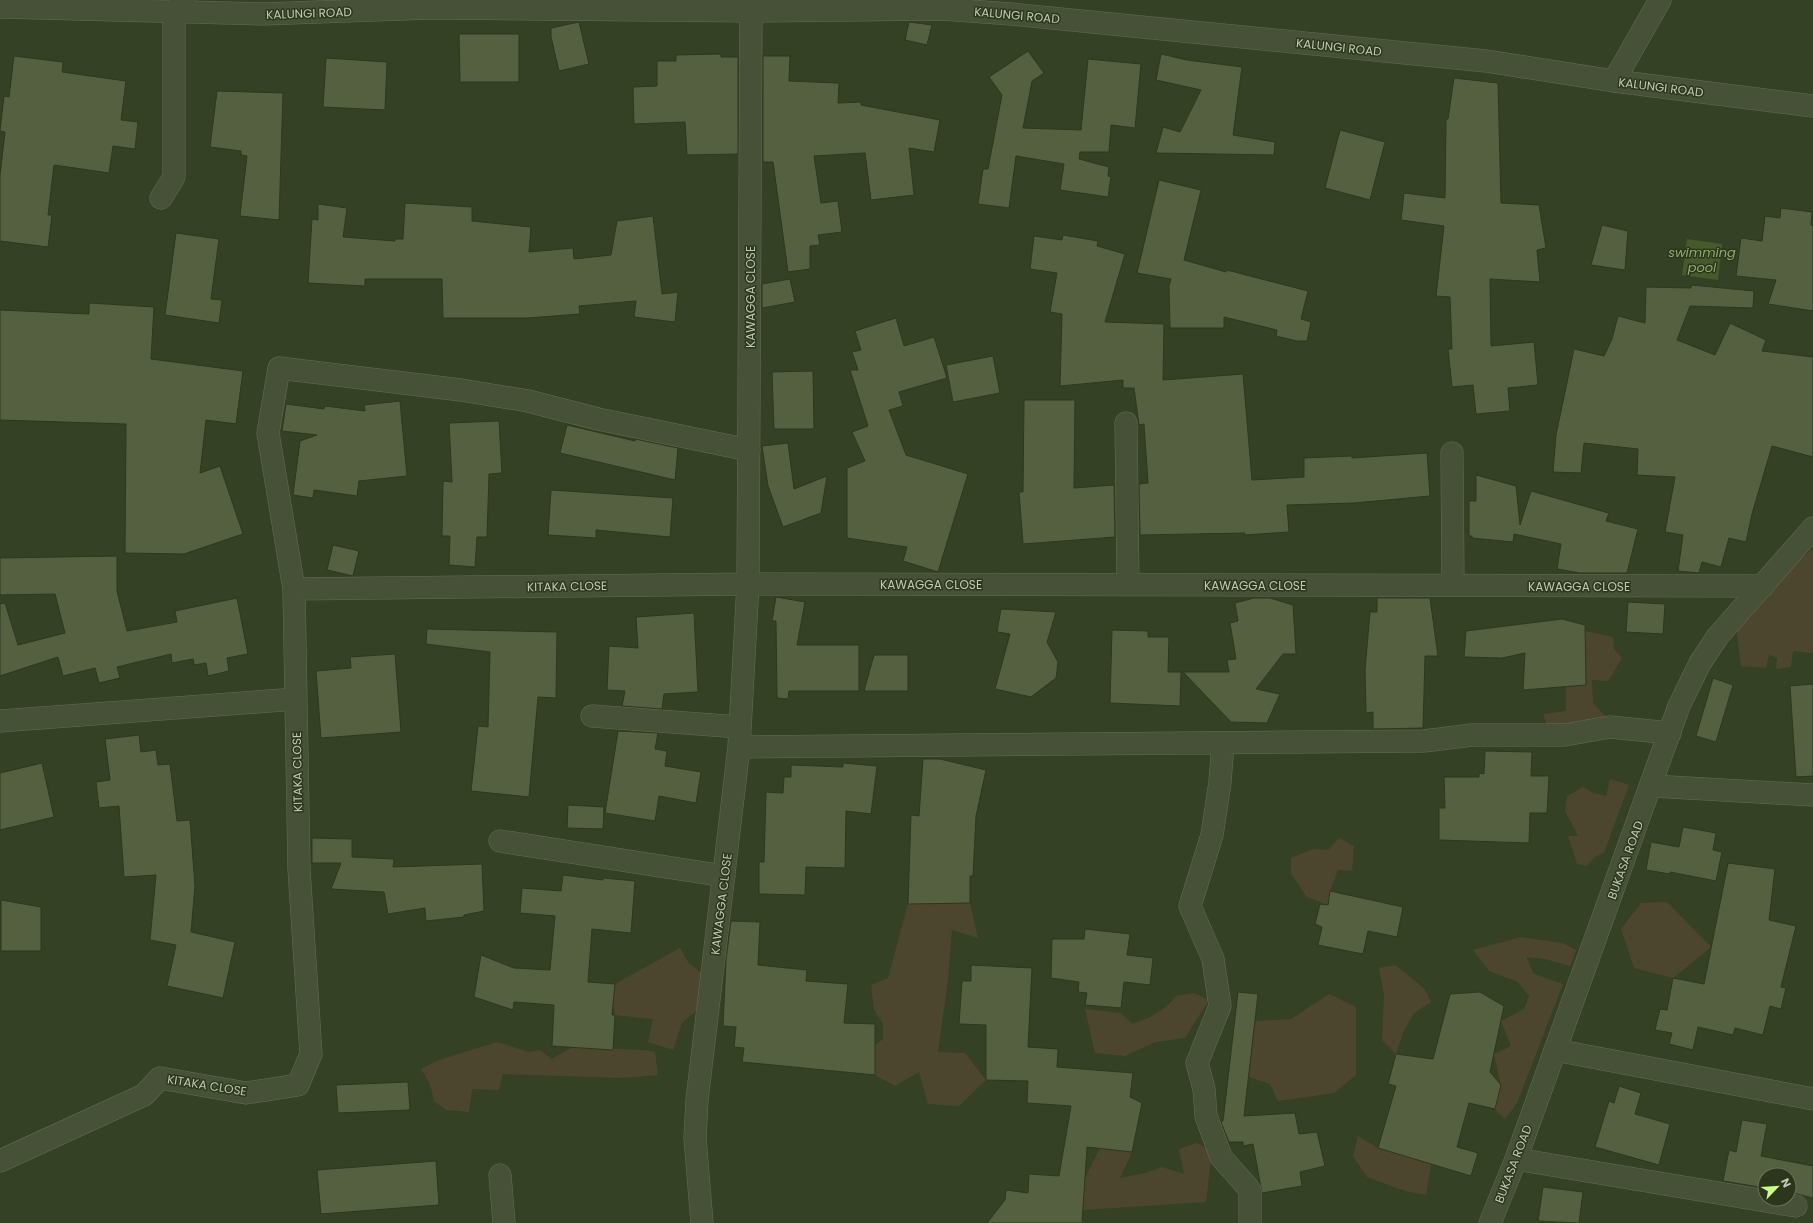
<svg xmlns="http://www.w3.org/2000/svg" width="1813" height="1223" viewBox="0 0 1813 1223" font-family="Poppins,sans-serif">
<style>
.green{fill:#4d462e}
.water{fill:#465a2b}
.building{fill:#546040;stroke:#2d381f}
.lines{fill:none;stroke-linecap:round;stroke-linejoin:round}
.minor-casing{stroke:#646e56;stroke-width:23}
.tertiary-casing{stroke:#646e56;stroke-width:23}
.minor{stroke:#465138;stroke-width:22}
.tertiary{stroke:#465138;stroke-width:22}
.labels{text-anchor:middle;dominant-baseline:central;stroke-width:3;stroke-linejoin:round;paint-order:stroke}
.street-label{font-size:12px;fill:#c1cbb5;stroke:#2b361d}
.water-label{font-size:13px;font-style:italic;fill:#92ab6c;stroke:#2b361d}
</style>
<rect width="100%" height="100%" fill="#354124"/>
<!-- green -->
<path class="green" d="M 1811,550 L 1813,551 L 1813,651 L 1810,653 L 1793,651 L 1791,667 L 1776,669 L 1777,658 L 1769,654 L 1766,668 L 1741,666 L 1735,618 Z
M 1585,631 L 1613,637 L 1614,649 L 1622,658 L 1608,681 L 1592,680 L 1593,703 L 1605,716 L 1595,730 L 1550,735 L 1543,714 L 1566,711 L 1566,687 L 1586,685 Z
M 1610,779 L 1629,785 L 1604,853 L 1595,857 L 1587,866 L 1577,864 L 1568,836 L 1578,836 L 1565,811 L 1567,796 L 1583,787 L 1594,793 L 1606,796 Z
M 1339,838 L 1354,846 L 1352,871 L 1338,870 L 1330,891 L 1328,905 L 1307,897 L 1291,874 L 1291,858 L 1313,849 L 1328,850 Z
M 1667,902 L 1711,947 L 1673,978 L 1634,968 L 1621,929 L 1641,903 Z
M 970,903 L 978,938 L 952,930 L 948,979 L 938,1052 L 965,1053 L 986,1080 L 959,1106 L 928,1104 L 919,1072 L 895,1086 L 875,1075 L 875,1045 L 883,1039 L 883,1024 L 874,1010 L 871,985 L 888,978 L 908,904 Z
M 1521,937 L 1562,943 L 1576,950 L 1570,966 L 1545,959 L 1526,957 L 1534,974 L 1563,984 L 1517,1103 L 1505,1119 L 1495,1109 L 1501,1085 L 1494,1054 L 1511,1046 L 1501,1021 L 1524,1009 L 1529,996 L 1518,982 L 1489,971 L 1473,950 Z
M 680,948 L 688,962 L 711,981 L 709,1000 L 682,1023 L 673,1050 L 648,1042 L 653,1019 L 615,1015 L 613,1004 L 615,984 Z
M 1395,965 L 1424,988 L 1431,1002 L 1414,1013 L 1403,1033 L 1396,1054 L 1382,1040 L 1384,995 L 1379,968 Z
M 1194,993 L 1209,1000 L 1185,1038 L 1155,1042 L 1125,1056 L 1095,1053 L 1085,1009 L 1121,1013 L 1132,1024 L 1148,1018 L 1166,1007 L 1176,996 Z
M 1329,994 L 1356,1007 L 1356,1075 L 1334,1093 L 1278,1101 L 1270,1084 L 1249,1077 L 1255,1021 L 1291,1019 Z
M 497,1042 L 529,1052 L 540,1050 L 551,1059 L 573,1047 L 645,1050 L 655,1052 L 658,1075 L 622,1078 L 503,1074 L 499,1090 L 472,1089 L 469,1112 L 446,1110 L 434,1101 L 430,1084 L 421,1069 L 439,1060 Z
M 1358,1136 L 1378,1148 L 1431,1164 L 1426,1195 L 1405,1191 L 1367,1177 L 1353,1156 Z
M 1196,1143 L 1212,1150 L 1206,1202 L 1083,1210 L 1085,1178 L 1100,1148 L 1132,1152 L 1120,1178 L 1145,1173 L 1162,1167 L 1184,1174 L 1179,1149 Z"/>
<!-- water -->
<path class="water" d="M 1687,239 L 1722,244 L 1718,280 L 1682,275 Z"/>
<!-- building -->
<path class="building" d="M 579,22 L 589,64 L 559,71 L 551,37 L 551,28 Z
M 909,22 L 932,25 L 927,45 L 905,40 Z
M 459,34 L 519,34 L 519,82 L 460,82 Z
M 1028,51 L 1044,73 L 1032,81 L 1023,128 L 1081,130 L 1088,59 L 1141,64 L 1135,128 L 1111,125 L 1109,152 L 1080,152 L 1079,159 L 1109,167 L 1108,176 L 1111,177 L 1108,197 L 1060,190 L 1064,164 L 1016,156 L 1009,208 L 978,204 L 983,169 L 988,169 L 1002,95 L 989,77 Z
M 721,54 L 721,57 L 738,57 L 738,154 L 687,155 L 685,122 L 634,124 L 633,87 L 657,86 L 657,61 L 676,61 L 676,55 Z
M 1161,54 L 1187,60 L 1242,67 L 1233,135 L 1275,142 L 1274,155 L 1156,153 L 1163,127 L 1180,132 L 1201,90 L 1156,80 Z
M 14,56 L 63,62 L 62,72 L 126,81 L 121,120 L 138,122 L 135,149 L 113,146 L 109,173 L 54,165 L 48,215 L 52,215 L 48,247 L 0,241 L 0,175 L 5,132 L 0,131 L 4,96 L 9,97 Z
M 763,56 L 790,56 L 789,81 L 839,83 L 838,103 L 861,102 L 861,105 L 940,120 L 934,152 L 909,148 L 914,195 L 871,200 L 865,153 L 814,156 L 821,203 L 838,201 L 842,232 L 818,235 L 820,245 L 810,246 L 810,269 L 788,272 L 773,162 L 763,162 Z
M 326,58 L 387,62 L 385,110 L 323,107 Z
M 1454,78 L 1498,83 L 1501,203 L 1539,205 L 1546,248 L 1537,250 L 1540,282 L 1490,279 L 1491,346 L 1534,342 L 1538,385 L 1508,388 L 1510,411 L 1476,414 L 1473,385 L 1452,387 L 1448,349 L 1452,349 L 1450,297 L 1436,296 L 1444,226 L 1401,220 L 1404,193 L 1445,198 L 1446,119 L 1448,119 Z
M 217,91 L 283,93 L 279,220 L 240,216 L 247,156 L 241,155 L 241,151 L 210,147 Z
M 1340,130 L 1385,142 L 1370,200 L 1325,188 Z
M 1159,180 L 1201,190 L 1184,260 L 1226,272 L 1227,270 L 1308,291 L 1301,319 L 1311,322 L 1307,341 L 1297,341 L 1276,336 L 1277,330 L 1224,317 L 1224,328 L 1170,328 L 1169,286 L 1171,279 L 1137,273 Z
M 405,203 L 472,207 L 472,221 L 531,227 L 529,252 L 573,248 L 574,259 L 611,255 L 617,221 L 653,216 L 662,294 L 678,292 L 675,322 L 634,317 L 636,301 L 579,306 L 580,314 L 528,318 L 443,318 L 442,279 L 365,279 L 365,286 L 308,283 L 312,219 L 318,220 L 318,204 L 347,208 L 343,237 L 395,241 L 395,239 L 403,239 Z
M 1781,208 L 1812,212 L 1811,225 L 1813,226 L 1813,311 L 1768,304 L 1776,280 L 1736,276 L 1741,238 L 1762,241 L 1765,216 L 1780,218 Z
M 1602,225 L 1628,231 L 1625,270 L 1591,265 Z
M 176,233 L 219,239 L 211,299 L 222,300 L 219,323 L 165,315 Z
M 1063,235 L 1098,241 L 1097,246 L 1125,254 L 1105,322 L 1164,324 L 1163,380 L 1243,374 L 1252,480 L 1304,477 L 1304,458 L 1352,456 L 1352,458 L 1427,453 L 1430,496 L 1354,503 L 1287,505 L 1289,532 L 1245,535 L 1245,533 L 1140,535 L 1139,484 L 1148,483 L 1144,424 L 1139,425 L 1134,388 L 1123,388 L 1123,380 L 1060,386 L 1062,314 L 1050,312 L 1057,273 L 1030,269 L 1034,236 L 1062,240 Z
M 790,279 L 795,302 L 762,308 L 762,284 Z
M 1691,285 L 1754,291 L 1753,308 L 1690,306 L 1677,340 L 1715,355 L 1730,323 L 1766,340 L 1762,351 L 1813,357 L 1813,457 L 1772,446 L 1752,514 L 1746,542 L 1729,538 L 1721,567 L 1702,562 L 1699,573 L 1678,571 L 1683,535 L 1665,532 L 1675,477 L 1637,475 L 1638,449 L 1584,443 L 1581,473 L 1553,472 L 1556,435 L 1574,349 L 1604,356 L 1612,339 L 1618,316 L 1645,323 L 1646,287 L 1691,288 Z
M 89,303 L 154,307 L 151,359 L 243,371 L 236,424 L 206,420 L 200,473 L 220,466 L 243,534 L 184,554 L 125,553 L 126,424 L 0,420 L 0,310 L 89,314 Z
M 896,318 L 904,346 L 934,337 L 947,378 L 899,392 L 903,406 L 889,410 L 906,455 L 968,474 L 938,572 L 903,561 L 907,547 L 847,538 L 847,468 L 865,461 L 852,432 L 868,426 L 850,370 L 858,370 L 852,352 L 861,350 L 855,331 Z
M 993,356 L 1000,393 L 953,402 L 946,365 Z
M 813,371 L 814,429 L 774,429 L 772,372 Z
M 1024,400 L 1075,400 L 1074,488 L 1114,485 L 1115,537 L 1023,544 L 1019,492 L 1023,492 Z
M 400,401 L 407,476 L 359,481 L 357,496 L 314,490 L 313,498 L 293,495 L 300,441 L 317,435 L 282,431 L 286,404 L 324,409 L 325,406 L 365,411 L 364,405 Z
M 499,421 L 502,473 L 489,474 L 487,537 L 477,537 L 475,567 L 449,565 L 450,536 L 442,536 L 443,481 L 452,482 L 449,423 Z
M 567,425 L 635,441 L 635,439 L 678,448 L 675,480 L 560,453 Z
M 788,443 L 794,489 L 827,476 L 821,513 L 783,527 L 768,486 L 762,446 Z
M 1476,475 L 1516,486 L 1520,525 L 1531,491 L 1609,513 L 1606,521 L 1638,529 L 1627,573 L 1580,573 L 1557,569 L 1561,544 L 1514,534 L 1513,542 L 1472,538 L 1472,536 L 1469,536 L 1469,501 L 1476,501 Z
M 551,490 L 673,498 L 670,537 L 596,530 L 596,538 L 548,535 Z
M 333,545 L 359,551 L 353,576 L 327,570 Z
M 117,556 L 117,591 L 127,631 L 177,622 L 175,611 L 237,598 L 248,654 L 227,658 L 229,671 L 208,676 L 206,663 L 194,665 L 193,659 L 172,663 L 171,654 L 117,667 L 120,678 L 99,683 L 95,668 L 63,676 L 58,657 L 0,676 L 0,604 L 5,603 L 18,645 L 65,633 L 55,594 L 0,595 L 0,558 Z
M 776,597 L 805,602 L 797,645 L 859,645 L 859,691 L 789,691 L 788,699 L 777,698 L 776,621 L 772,621 Z
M 1254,598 L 1270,598 L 1293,605 L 1296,654 L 1283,654 L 1256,689 L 1280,694 L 1267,723 L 1231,722 L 1183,672 L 1229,672 L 1227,660 L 1236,659 L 1230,623 L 1238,621 L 1235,603 Z
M 1377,598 L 1430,598 L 1438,656 L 1425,656 L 1423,728 L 1373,729 L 1373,712 L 1366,713 L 1365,670 L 1370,612 L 1377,612 Z
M 1628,602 L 1665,604 L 1663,634 L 1626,632 Z
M 1001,609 L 1056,612 L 1047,642 L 1058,662 L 1056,678 L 1031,697 L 995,689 L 1010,634 L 997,632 Z
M 694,613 L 698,692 L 664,694 L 662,709 L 622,706 L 625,691 L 607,690 L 609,646 L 638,648 L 636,617 Z
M 1562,619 L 1585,625 L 1586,685 L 1523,690 L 1525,653 L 1502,658 L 1464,657 L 1466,631 Z
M 427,629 L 557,632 L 556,698 L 538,697 L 529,797 L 471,791 L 478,726 L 488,727 L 490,652 L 426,644 Z
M 1112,630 L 1148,631 L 1148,637 L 1169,637 L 1168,672 L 1181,672 L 1180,706 L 1110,703 Z
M 395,654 L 401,732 L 321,738 L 316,671 L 351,668 L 350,657 Z
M 874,655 L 908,655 L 908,691 L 864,691 Z
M 1713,678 L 1733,685 L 1716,742 L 1696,736 Z
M 1813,684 L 1813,776 L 1796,777 L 1790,686 Z
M 618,731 L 658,733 L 655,749 L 667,751 L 665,766 L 701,772 L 696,803 L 659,796 L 655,821 L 605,813 Z
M 139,735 L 141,752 L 156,750 L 158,765 L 170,764 L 177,821 L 190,820 L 195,886 L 191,932 L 235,942 L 223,998 L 167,986 L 176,945 L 150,940 L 156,875 L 124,877 L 119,806 L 99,808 L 96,782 L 110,780 L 105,739 Z
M 1485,751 L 1532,752 L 1531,776 L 1549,776 L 1547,813 L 1530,813 L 1529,843 L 1439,840 L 1439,808 L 1445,808 L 1444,777 L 1479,777 L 1479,773 L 1484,774 Z
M 923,759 L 940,759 L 986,770 L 976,816 L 973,876 L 970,876 L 970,903 L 908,904 L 911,815 L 919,816 Z
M 42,763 L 54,817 L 0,830 L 0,773 Z
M 843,763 L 877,766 L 871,814 L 846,811 L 845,868 L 806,867 L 805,895 L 759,894 L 759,862 L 764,862 L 766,792 L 783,793 L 784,777 L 791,777 L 791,765 L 843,767 Z
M 568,805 L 604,807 L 603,829 L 567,828 Z
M 1683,827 L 1716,833 L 1713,850 L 1722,852 L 1716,881 L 1670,872 L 1670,874 L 1646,870 L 1651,842 L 1679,847 Z
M 312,838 L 352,839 L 352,857 L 394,859 L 393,867 L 482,864 L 484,911 L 464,915 L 464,917 L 426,921 L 425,908 L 388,914 L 384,892 L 331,889 L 341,863 L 312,863 Z
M 1728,863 L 1775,869 L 1769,920 L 1796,926 L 1781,987 L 1786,988 L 1781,1009 L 1770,1006 L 1763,1035 L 1735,1028 L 1733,1035 L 1698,1027 L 1693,1050 L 1669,1044 L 1672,1033 L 1655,1030 L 1660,1009 L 1667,1010 L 1673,978 L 1704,984 Z
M 563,875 L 603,880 L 603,878 L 635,881 L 631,933 L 592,929 L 588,982 L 615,984 L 612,1015 L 615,1015 L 613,1050 L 552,1046 L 554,1005 L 514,1002 L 513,1010 L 474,997 L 481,955 L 514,968 L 550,970 L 555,916 L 520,913 L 522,888 L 561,891 Z
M 1330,891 L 1403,907 L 1397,937 L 1368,931 L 1363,954 L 1318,945 L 1322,927 L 1315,924 L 1320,904 L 1328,905 Z
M 1,900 L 41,907 L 41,951 L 1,951 Z
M 731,921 L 760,922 L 758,965 L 807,970 L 806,981 L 848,984 L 844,1023 L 875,1024 L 875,1075 L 742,1062 L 744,1048 L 734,1047 L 736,1027 L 723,1026 L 726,960 Z
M 1085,929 L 1130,934 L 1127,955 L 1153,958 L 1150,985 L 1124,982 L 1121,1008 L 1085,1005 L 1087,993 L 1078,992 L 1079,982 L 1051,978 L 1052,939 L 1084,939 Z
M 971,965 L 1032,968 L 1028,1047 L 1058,1049 L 1057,1067 L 1133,1073 L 1130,1097 L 1142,1103 L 1132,1152 L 1087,1147 L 1082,1223 L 987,1223 L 1005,1200 L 1006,1190 L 1028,1193 L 1029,1174 L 1059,1176 L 1071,1106 L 1027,1103 L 1028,1081 L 986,1080 L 986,1025 L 959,1024 L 962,981 L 971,981 Z
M 1238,992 L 1258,994 L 1244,1116 L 1295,1113 L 1299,1134 L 1317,1132 L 1325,1166 L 1300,1172 L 1302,1186 L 1262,1193 L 1253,1144 L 1243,1146 L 1243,1142 L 1229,1142 L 1221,1122 L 1223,1121 Z
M 1480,992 L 1504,1006 L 1490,1072 L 1501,1085 L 1495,1109 L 1469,1103 L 1457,1147 L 1478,1153 L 1471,1176 L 1378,1148 L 1396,1086 L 1388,1084 L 1396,1054 L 1433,1059 L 1450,994 Z
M 408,1082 L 410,1110 L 338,1113 L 336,1085 Z
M 1619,1086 L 1641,1093 L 1635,1114 L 1670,1124 L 1659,1165 L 1595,1147 L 1609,1101 L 1614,1103 Z
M 1742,1120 L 1767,1124 L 1761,1156 L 1813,1166 L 1813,1198 L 1789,1192 L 1789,1175 L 1765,1175 L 1765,1188 L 1723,1181 L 1729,1150 L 1736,1152 Z
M 436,1161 L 439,1205 L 321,1214 L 317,1170 Z
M 1543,1187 L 1583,1192 L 1579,1223 L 1538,1221 Z"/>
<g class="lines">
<!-- minor casing -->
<g class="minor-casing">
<path id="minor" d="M 1614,81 L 1660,0
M 161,198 L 174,177 L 174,12 L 184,0
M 1126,423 L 1128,585
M 1452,453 L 1453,585
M 294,589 L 748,584 L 1763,586
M 592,716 L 739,727
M 0,721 L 296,699
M 1223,743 L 1220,782 L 1212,835 L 1190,906 L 1213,959 L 1220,1006 L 1197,1063 L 1204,1089 L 1206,1116 L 1221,1157 L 1250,1190 L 1250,1223
M 739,747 L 1424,741 L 1472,735 L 1565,735 L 1610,727 L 1670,733
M 1652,786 L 1813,795
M 500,841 L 724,876
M 1555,1050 L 1813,1099
M 1516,1159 L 1796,1206
M 0,1161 L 144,1095 L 160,1078 L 246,1093 L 298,1085 L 311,1054 L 299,869 L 294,589 L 268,433 L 279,368 L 461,390 L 528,401 L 598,419 L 749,450
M 500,1175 L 504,1223
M 702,1223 L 695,1138 L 697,1100 L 739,747 L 748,584 L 751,11 L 765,0"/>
</g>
<!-- tertiary casing -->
<g class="tertiary-casing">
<path id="tertiary" d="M 0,7 L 263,14 L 430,8 L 751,11 L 942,9 L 1011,14 L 1486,61 L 1614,81 L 1813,106
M 1490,1223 L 1516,1159 L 1679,706 L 1700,663 L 1718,636 L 1813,528"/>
</g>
<!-- minor -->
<use href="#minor" class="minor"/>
<!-- tertiary -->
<use href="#tertiary" class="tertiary"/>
</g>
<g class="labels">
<!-- street labels -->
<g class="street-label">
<text transform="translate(309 13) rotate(-2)">KALUNGI ROAD</text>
<text transform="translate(1017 15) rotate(5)">KALUNGI ROAD</text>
<text transform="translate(1339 47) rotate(6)">KALUNGI ROAD</text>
<text transform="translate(1661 87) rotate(7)">KALUNGI ROAD</text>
<text transform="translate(750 297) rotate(-90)">KAWAGGA CLOSE</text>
<text x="931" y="584">KAWAGGA CLOSE</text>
<text x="1255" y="585">KAWAGGA CLOSE</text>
<text transform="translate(567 586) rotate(-1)">KITAKA CLOSE</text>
<text x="1579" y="586">KAWAGGA CLOSE</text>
<text transform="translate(297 772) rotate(-91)">KITAKA CLOSE</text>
<text transform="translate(1625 860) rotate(-70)">BUKASA ROAD</text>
<text transform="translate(721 904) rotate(-83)">KAWAGGA CLOSE</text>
<text transform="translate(207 1085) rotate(9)">KITAKA CLOSE</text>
<text transform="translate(1513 1164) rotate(-69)">BUKASA ROAD</text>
</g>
<!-- water labels -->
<g class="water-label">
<text x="1702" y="252">swimming<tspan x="1702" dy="15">pool</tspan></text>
</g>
</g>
<!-- north arrow -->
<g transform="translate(1777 1187) rotate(65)"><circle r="19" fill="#2b361d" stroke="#67725a"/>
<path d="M0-3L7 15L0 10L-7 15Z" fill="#c9fc88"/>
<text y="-6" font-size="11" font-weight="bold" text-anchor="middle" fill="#c1cbb5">N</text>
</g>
</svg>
